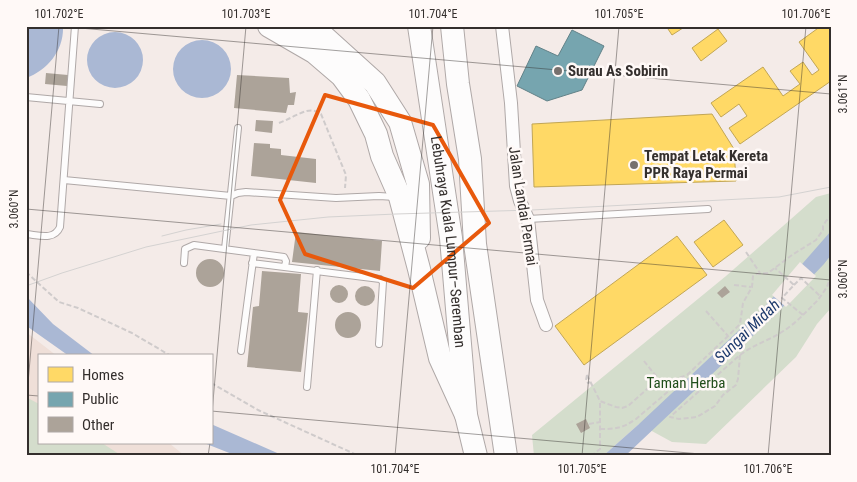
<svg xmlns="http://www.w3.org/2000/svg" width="857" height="482" viewBox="0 0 857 482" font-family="'Roboto Condensed',sans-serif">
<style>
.built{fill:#efdfd8}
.green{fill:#d4ddcc}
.water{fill:#aab8d4}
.pier{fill:#f4ebe8}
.homes{fill:#ffd966;stroke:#c2a655}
.public{fill:#76a5af;stroke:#628288}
.building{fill:#aca399}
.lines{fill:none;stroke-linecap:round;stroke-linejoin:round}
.lane-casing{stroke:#afa8a7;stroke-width:8}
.street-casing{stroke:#afa8a7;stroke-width:14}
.highway-casing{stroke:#afa8a7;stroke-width:24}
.path{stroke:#cfcbcb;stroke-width:2;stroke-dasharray:5 2.5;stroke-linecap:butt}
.lane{stroke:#fdfcfc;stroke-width:6}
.street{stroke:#fdfcfc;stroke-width:12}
.highway{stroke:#fdfcfc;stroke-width:22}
.tram{stroke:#d4d2d1;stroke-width:1}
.marked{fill:none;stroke:#e8590c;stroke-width:4;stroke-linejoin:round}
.ticks{fill:none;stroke:#342f2d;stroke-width:1;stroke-opacity:0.45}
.poi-dot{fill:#77716e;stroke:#fff9f7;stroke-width:2}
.labels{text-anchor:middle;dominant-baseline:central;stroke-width:5;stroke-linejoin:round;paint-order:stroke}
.poi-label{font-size:15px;font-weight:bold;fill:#342f2d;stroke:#fff9f7;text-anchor:start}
.street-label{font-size:15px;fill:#342f2d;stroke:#fff9f7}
.park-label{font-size:15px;fill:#214e1a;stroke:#fff9f7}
.water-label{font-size:16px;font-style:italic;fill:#1e3a6d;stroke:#fff9f7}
.neatline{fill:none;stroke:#342f2d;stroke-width:2}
.ticks-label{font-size:12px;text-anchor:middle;fill:#342f2d}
</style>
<rect width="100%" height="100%" fill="#f4ebe8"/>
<!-- built -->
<path class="built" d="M 26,332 L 57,356 L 39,356 L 39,443 L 169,443 L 185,456 L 26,456 Z"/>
<!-- green -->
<path class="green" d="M 831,193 L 831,308 L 817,324 L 796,357 L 706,444 L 672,442 L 639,424 L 603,456 L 534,456 L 532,435 L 726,276 L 816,197 Z
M 26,397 L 39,404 L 39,443 L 102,443 L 122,456 L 26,456 Z"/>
<!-- water -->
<path class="water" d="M 26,26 L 63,26 C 64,50 48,70 26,78 Z
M87 60a28 28 0 1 1 56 0a28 28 0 1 1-56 0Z
M173 69a29 29 0 1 1 58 0a29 29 0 1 1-58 0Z
M 831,231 L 831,255 L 824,264 L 778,312 L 625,456 L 603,456 L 639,424 L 768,303 Z
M 26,296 L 53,324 L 95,356 L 69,356 L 28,327 L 26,325 Z
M 211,424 L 284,456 L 237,456 L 204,443 L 211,443 Z"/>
<!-- pier -->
<path class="pier" d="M 800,262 L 816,276 L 786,307 L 772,295 Z"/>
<!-- homes -->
<path class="homes" d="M 666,26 L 686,26 L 672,35 Z
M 821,26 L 831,26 L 831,81 L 740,144 L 729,128 L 747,116 L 739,104 L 721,117 L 711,103 L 763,67 L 783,96 L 800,84 L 790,71 L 803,62 L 812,75 L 819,70 L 799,42 Z
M 718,29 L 727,41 L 701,61 L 692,48 Z
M 712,114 L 734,149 L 736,181 L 534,187 L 532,124 Z
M 724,220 L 743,245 L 713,267 L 694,242 Z
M 677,236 L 707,275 L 584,365 L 555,326 Z"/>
<!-- public -->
<path class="public" d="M 572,30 L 604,46 L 582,90 L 547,101 L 517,86 L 536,46 L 558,56 Z"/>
<!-- building -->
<path class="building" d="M 46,73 L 68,75 L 67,86 L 45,84 Z
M 237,75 L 289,78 L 290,93 L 296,92 L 294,105 L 288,105 L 286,113 L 234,108 Z
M 256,120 L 273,121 L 272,133 L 255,131 Z
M 254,143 L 270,144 L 270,148 L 281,149 L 281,155 L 316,159 L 316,183 L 251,176 Z
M 296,232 L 382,241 L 380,271 L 292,262 Z
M196 273a14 14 0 1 1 28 0a14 14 0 1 1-28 0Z
M 262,271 L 301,274 L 298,312 L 308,313 L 301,372 L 247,367 L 253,307 L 259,306 Z
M330 294a9 9 0 1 1 18 0a9 9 0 1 1-18 0Z
M 725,286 L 730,292 L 722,298 L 717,293 Z
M355 296a10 10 0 1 1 20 0a10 10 0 1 1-20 0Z
M335 325a13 13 0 1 1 26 0a13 13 0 1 1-26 0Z
M 586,419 L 590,428 L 581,433 L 576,424 Z"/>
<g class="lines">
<!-- lane casing -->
<g class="lane-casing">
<path id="lane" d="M 26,97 L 100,104
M 64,180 L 231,196 L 238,193 L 246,192 L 336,198 L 379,196 L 395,197
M 528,219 L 708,209
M 26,234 C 38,235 54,241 60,227 L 75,26
M 225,249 L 238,128
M 184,263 L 185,249 L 194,245 L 284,257 L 286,261 L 285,267
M 252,263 L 380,279 L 383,282 L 379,344
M 241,351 L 254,253
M 307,387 L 317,270"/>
</g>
<!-- street casing -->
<g class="street-casing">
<path id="street" d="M 502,26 L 511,103 L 516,186 L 520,201 L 528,219 L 537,300 L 546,325"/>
</g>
<!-- highway casing -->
<g class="highway-casing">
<g id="highway">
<path d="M 269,26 L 314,52 L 342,76 L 359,99 L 376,134 L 382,156 L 400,197 L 419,269 L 440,358 L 466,415"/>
<path d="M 305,26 L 323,36 L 375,83 L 400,122 L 418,184 L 419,238"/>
<path id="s1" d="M 419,26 L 451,238 L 466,415 L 476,456"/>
<path d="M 452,26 L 458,84 L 470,159 L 475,244 L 506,456"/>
</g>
</g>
<!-- path -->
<path class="path" d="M 279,123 C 284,121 289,119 294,116 C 304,112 311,107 321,114 L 346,175 L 345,188
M 746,252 L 760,273
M 26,272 L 59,302 L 78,308 L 132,333 L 171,356
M 734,285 L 751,287
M 794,285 L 801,278 L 821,297
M 706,311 L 728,336
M 803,315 L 818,300 L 827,287 L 831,276
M 740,355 L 738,379 L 736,385 L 723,395 L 715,406 L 697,417 L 679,419 L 670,417 L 740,355 C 749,348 759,344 769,339 C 782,333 793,325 803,315 L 782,298 L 794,285 L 775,268
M 644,361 L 660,381
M 587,375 L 600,401
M 587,375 L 586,380 L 588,383 L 590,382
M 211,383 L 258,410 L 359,456
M 589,424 L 600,422
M 600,429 C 617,429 623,428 636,419 L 685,377
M 591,456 L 600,449 L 600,401 L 616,407 L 622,408 L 628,406 L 654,383 L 675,379 L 687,375 L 728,336 L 740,324 L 743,303 L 752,287 L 753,276 L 756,274 L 768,273 L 792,255 L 816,240 L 823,230 L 823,226 L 826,221 L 831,216"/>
<!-- lane -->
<use href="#lane" class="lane"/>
<!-- street -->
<use href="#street" class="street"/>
<!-- highway -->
<use href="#highway" class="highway"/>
<!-- tram -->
<path class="tram" d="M 162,236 L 186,230 L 221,224
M 26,286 L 62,273 L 146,247 L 251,225 L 328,217 L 396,214 L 532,210 L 779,197 L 831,187"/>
</g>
<!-- marked area -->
<path class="marked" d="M 325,95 L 433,125 L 489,223 L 413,288 L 305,254 L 280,200 Z"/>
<!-- ticks -->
<path class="ticks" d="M 57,26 L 831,94M 26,209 L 831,280M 26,395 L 39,396M 26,406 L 59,26M 211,411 L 723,456M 211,424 L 246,26M 208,456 L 210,443M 395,456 L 433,26M 582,456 L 619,26M 768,456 L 806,26"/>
<!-- markers -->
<g class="poi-dot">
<circle cx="558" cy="71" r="5"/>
<circle cx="634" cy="165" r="5"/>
</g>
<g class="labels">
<!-- poi labels -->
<g class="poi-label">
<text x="568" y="71">Surau As Sobirin</text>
<text x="644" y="156">Tempat Letak Kereta<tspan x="644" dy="17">PPR Raya Permai</tspan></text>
</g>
<!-- street labels -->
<g class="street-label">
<text transform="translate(523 206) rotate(81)">Jalan Landai Permai</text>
<text stroke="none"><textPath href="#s1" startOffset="218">Lebuhraya Kuala Lumpur–Seremban</textPath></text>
</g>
<!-- park labels -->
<g class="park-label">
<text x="686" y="383">Taman Herba</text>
</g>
<!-- water labels -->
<g class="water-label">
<text transform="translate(747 331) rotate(-44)">Sungai Midah</text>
</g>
</g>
<!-- border -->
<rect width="857" height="482" fill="none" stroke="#fff9f7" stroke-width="55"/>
<!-- legend -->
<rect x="38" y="354" width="175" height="90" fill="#fff9f7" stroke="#aea8a6"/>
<rect x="48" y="367" width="25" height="15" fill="#ffd966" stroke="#aea8a6"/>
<text x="82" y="380" font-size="15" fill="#342f2d">Homes</text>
<rect x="48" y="392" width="25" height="15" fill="#76a5af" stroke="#aea8a6"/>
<text x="82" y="404" font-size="15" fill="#342f2d">Public</text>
<rect x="48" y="417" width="25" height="15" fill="#aca399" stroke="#aea8a6"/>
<text x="82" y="430" font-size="15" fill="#342f2d">Other</text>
<rect x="28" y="28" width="802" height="426" class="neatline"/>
<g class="ticks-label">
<text x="59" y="18">101.702°E</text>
<text x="246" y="18">101.703°E</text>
<text x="433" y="18">101.704°E</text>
<text x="619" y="18">101.705°E</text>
<text x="806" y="18">101.706°E</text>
<text transform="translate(843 94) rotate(-90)" y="4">3.061°N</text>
<text transform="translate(14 209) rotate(-90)" y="4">3.060°N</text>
<text transform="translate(843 279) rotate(-90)" y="4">3.060°N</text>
<text x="395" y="473">101.704°E</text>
<text x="582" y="473">101.705°E</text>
<text x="768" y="473">101.706°E</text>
</g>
</svg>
